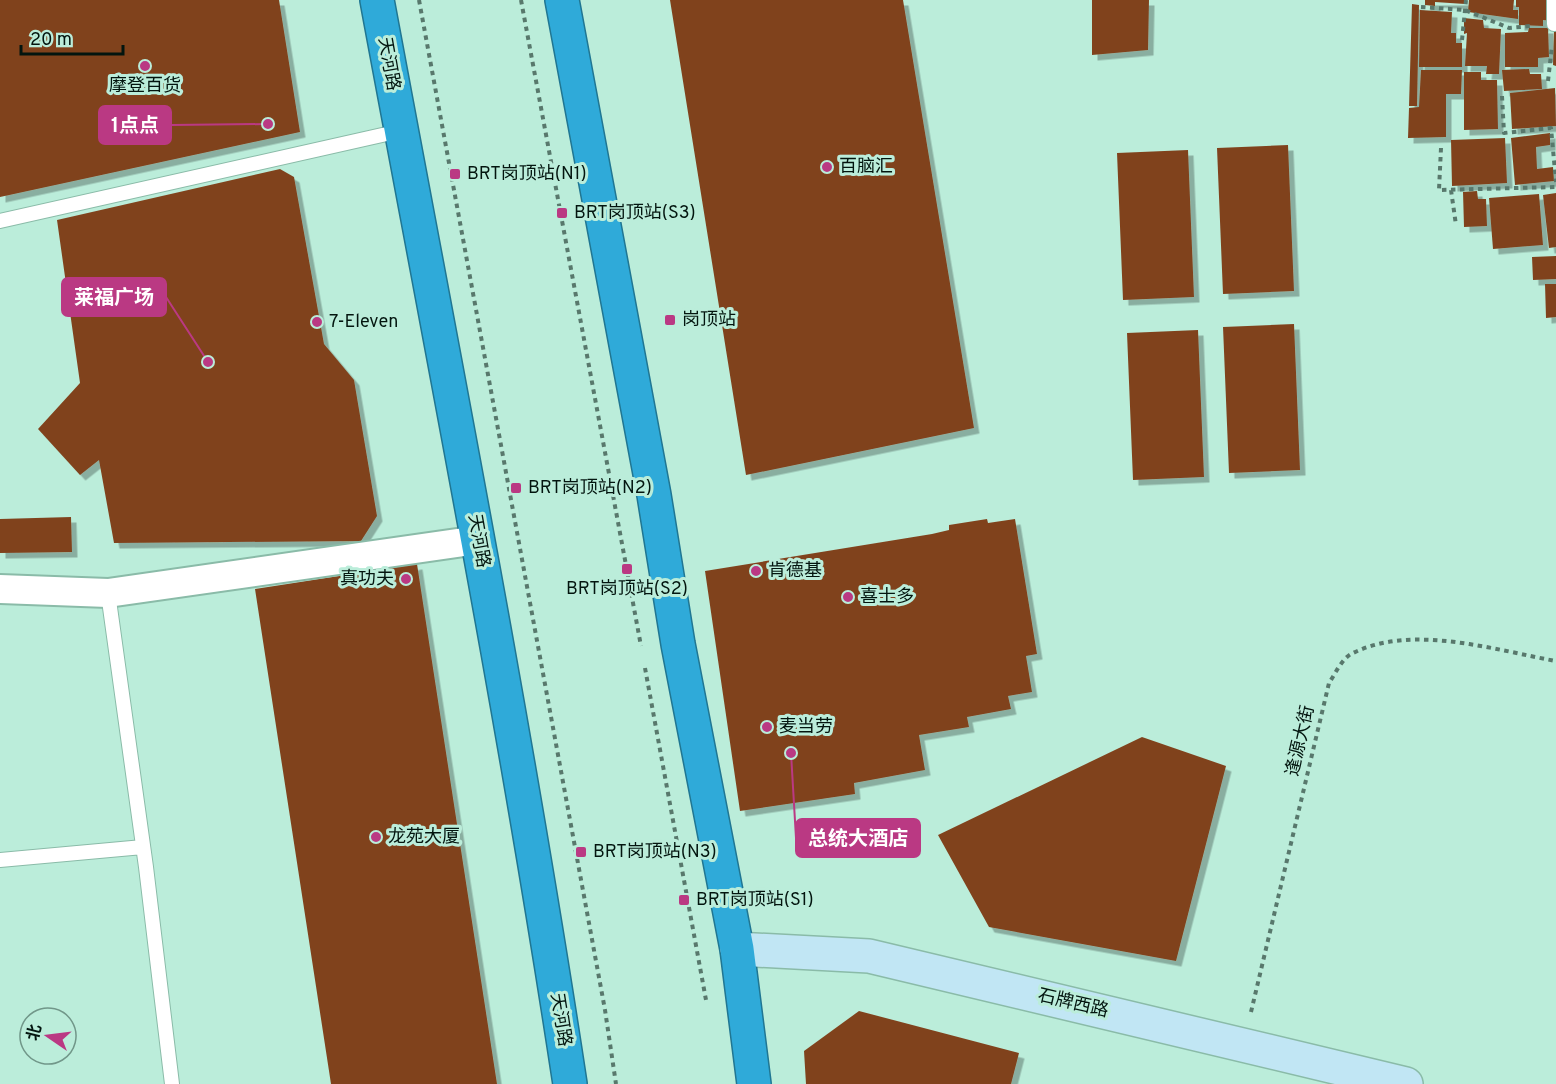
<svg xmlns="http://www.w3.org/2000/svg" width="1556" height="1084" viewBox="0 0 1556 1084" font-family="Overpass,'Noto Sans SC',sans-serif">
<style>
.building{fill:#80431e;filter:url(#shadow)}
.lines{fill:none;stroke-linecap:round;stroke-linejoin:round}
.lane-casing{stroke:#8abba8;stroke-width:16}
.street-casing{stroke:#8abba8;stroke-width:32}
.secondary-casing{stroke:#8abba8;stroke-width:36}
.highway-casing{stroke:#207692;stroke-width:36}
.path{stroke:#58786c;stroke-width:4;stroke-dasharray:4.5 4.5;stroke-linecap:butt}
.lane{stroke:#fff;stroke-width:14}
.street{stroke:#fff;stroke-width:28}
.secondary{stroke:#c1e6f4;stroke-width:33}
.highway{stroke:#2faad9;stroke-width:33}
.poi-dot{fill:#ba3983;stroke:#bbedda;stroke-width:2}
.labels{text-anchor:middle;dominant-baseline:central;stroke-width:6;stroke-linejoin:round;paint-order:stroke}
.street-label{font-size:18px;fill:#03150f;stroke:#bbedda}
.poi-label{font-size:18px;fill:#03150f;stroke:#bbedda;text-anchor:start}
.leader{fill:none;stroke:#ba3983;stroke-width:2}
.callout-dot{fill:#ba3983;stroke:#bbedda;stroke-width:2}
.callout{fill:#ba3983;stroke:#ba3983;stroke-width:2}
.callout-label{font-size:20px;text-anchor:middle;font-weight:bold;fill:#fff}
</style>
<defs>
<filter id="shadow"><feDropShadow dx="5.5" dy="5.5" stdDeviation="0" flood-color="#0004"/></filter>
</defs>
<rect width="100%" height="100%" fill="#bbedda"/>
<!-- building -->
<path class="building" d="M 0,0 L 279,0 L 300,132 L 0,197 Z
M 670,0 L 903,0 L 974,428 L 746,475 Z
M 1092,0 L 1149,0 L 1148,50 L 1092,55 Z
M 1425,0 L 1465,0 L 1465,4 L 1435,2 L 1435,6 L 1425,5 Z
M 1469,0 L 1514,0 L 1513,10 L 1518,10 L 1518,19 L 1468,12 Z
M 1516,0 L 1553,0 L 1553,21 L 1543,20 L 1543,26 L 1519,25 L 1519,7 L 1516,7 Z
M 1412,4 L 1419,5 L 1417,106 L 1409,106 Z
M 1420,10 L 1452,12 L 1451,33 L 1456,33 L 1456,43 L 1462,43 L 1462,67 L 1419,67 Z
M 1464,18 L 1483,20 L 1484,28 L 1501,29 L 1499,74 L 1486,74 L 1487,66 L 1465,66 L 1467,33 L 1464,34 Z
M 1529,28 L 1548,28 L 1549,57 L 1538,58 L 1538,67 L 1505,67 L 1505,33 L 1528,32 Z
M 1554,31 L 1556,31 L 1556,66 L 1553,65 Z
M 1529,69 L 1530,74 L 1541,74 L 1542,89 L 1504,91 L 1502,70 Z
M 1421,70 L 1462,70 L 1461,94 L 1446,94 L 1446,137 L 1408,138 L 1409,108 L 1419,107 Z
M 1464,72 L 1481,72 L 1481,80 L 1497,80 L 1498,129 L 1464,130 Z
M 1555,88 L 1556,126 L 1512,129 L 1510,93 Z
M 1550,133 L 1550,145 L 1536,147 L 1537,169 L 1553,167 L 1554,181 L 1515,185 L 1511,138 Z
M 1505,138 L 1507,183 L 1452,186 L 1451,140 Z
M 1288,145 L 1294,291 L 1223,294 L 1217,148 Z
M 1188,150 L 1194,297 L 1123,300 L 1117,153 Z
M 280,169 L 294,177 L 324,344 L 354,380 L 377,516 L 361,541 L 114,543 L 99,460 L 80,475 L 38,429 L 80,383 L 57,220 Z
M 1477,191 L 1478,199 L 1486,199 L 1487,226 L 1464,227 L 1463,192 Z
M 1556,193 L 1556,247 L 1549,248 L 1543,195 Z
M 1539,194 L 1543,245 L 1493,249 L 1489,198 Z
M 1556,256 L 1556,279 L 1533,280 L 1532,257 Z
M 1545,284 L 1556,284 L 1556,317 L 1546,318 Z
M 1294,324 L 1300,470 L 1229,473 L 1223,327 Z
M 1198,330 L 1204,477 L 1133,480 L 1127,333 Z
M 71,517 L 72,552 L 0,553 L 0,519 Z
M 987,519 L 988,523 L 1015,519 L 1037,654 L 1026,656 L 1032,692 L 1008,696 L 1011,709 L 967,717 L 969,727 L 919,735 L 925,770 L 854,783 L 855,794 L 740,811 L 705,571 L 932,534 L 949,530 L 949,525 Z
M 417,564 L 497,1084 L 331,1084 L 255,589 Z
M 1142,737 L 1226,766 L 1176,961 L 989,927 L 938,835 Z
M 859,1011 L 1019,1053 L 1011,1084 L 806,1084 L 804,1051 Z"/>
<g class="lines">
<!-- lane casing -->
<g class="lane-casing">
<path id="lane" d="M 1554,0 L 1554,24
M 0,221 L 400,131
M 108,593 L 146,867 L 172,1084
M 0,860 L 143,847"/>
</g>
<!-- street casing -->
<g class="street-casing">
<path id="street" d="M 0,589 L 108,593 L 478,540"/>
</g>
<!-- secondary casing -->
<g class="secondary-casing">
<path id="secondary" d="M 737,949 L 869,956 L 1406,1084"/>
</g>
<!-- highway casing -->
<g class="highway-casing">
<path id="highway" d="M 377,0 C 444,361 515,721 570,1084
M 562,0 L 654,495 L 678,644 L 737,949 L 754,1084"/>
</g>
<!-- path -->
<path class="path" d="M 419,0 L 605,1010 L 616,1084
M 521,0 L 641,646
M 1421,7 L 1465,10 L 1509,28 L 1531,26
M 1462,40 L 1466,0
M 1548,81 L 1552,46
M 1502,96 L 1504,133 L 1551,128 L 1556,182
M 1441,148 L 1439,190 L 1556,187
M 1451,190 L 1456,225
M 645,668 L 706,1000
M 1251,1012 L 1329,683 C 1335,674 1342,659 1351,654 C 1411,623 1494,650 1556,661"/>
<!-- lane -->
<use href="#lane" class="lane"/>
<!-- street -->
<use href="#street" class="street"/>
<!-- secondary -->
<use href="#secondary" class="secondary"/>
<!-- highway -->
<use href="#highway" class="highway"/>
</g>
<!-- markers -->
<g class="poi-dot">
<circle cx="145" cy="66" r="6"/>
<circle cx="827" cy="167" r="6"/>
<rect x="449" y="168" width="12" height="12" rx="3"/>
<rect x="556" y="207" width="12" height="12" rx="3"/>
<rect x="664" y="314" width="12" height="12" rx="3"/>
<circle cx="317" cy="322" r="6"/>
<rect x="510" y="482" width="12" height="12" rx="3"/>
<rect x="621" y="563" width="12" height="12" rx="3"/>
<circle cx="756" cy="571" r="6"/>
<circle cx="406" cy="579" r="6"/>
<circle cx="848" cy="597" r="6"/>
<circle cx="767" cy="727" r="6"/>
<circle cx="376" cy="837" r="6"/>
<rect x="575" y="846" width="12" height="12" rx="3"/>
<rect x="678" y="894" width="12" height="12" rx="3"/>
</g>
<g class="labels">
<!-- street labels -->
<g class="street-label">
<text transform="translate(388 64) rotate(80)">天河路</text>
<text transform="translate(478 541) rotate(80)">天河路</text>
<text transform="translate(1301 741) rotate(-77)">逢源大街</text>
<text transform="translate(1073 1004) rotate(13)">石牌西路</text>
<text transform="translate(560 1020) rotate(81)">天河路</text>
</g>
<!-- poi labels -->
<g class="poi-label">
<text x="145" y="86" text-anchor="middle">摩登百货</text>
<text x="839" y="167">百脑汇</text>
<text x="467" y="174">BRT岗顶站(N1)</text>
<text x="574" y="213">BRT岗顶站(S3)</text>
<text x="682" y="320">岗顶站</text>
<text x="329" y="322">7-Eleven</text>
<text x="528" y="488">BRT岗顶站(N2)</text>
<text x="768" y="571">肯德基</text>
<text x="394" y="579" text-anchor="end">真功夫</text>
<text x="627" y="589" text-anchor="middle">BRT岗顶站(S2)</text>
<text x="860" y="597">喜士多</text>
<text x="779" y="727">麦当劳</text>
<text x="388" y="837">龙苑大厦</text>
<text x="593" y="852">BRT岗顶站(N3)</text>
<text x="696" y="900">BRT岗顶站(S1)</text>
</g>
</g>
<!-- callouts -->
<path class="leader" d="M268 124L171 125M208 362L166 297M791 753L796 838"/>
<g class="callout-dot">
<circle cx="268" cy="124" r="6"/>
<circle cx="208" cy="362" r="6"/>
<circle cx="791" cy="753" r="6"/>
</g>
<g class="callout">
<rect x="99" y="106" width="72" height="38" rx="6"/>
<rect x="62" y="278" width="104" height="38" rx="6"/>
<rect x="796" y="819" width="124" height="38" rx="6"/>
</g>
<g class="callout-label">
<text x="135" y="132">1点点</text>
<text x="114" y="304">莱福广场</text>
<text x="858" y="845">总统大酒店</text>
</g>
<!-- north arrow -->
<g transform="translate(48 1036) rotate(284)"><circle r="28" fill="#bbedda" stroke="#719789" stroke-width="1.5"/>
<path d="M0-4.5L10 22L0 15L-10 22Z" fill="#ba3983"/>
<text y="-9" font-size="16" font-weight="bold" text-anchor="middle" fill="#03150f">北</text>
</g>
<!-- scale -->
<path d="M21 45v9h102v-9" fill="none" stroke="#03150f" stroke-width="3"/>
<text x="30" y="45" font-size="18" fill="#03150f" stroke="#bbedda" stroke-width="4.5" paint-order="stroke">20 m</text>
</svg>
